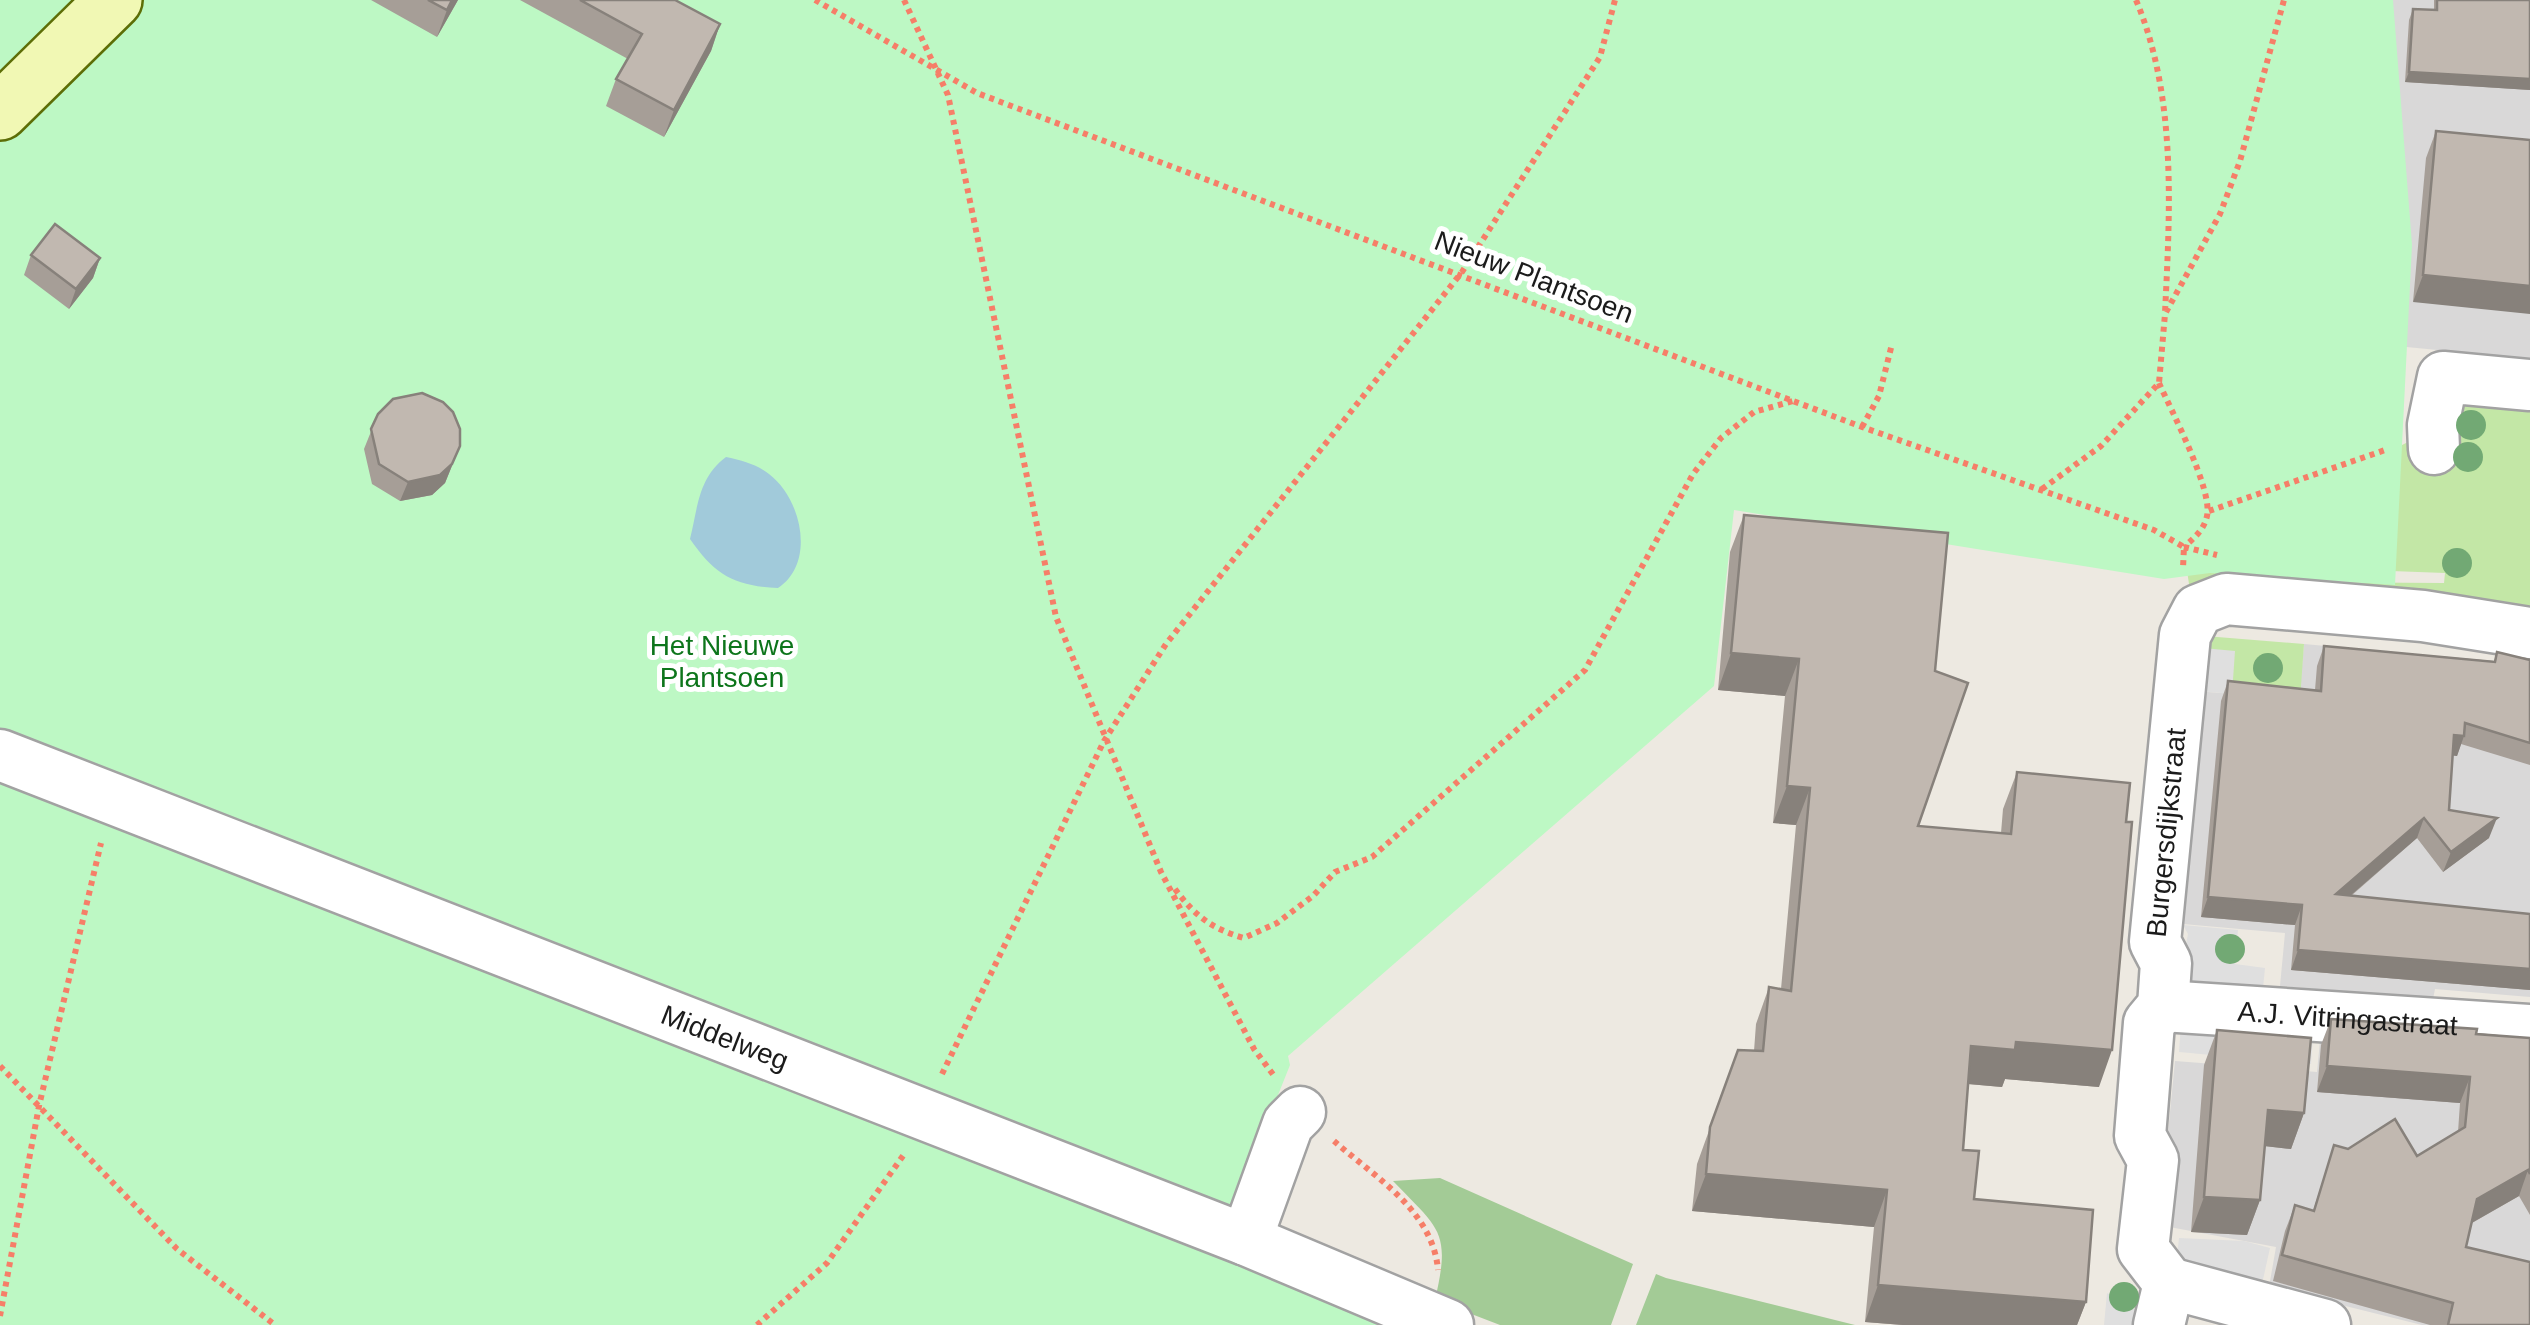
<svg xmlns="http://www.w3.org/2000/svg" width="2530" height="1325" viewBox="0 0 2530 1325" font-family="Helvetica,sans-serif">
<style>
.residential{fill:#d9d8d8}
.grass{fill:#c3e7a6}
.forest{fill:#a3cb96}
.park{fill:#bdf8c4}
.parking{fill:#dfdfdf}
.water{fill:#a1cada}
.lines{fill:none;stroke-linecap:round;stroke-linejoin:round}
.street-casing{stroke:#a2a2a2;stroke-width:55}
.secondary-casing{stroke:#5d6e07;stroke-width:60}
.path{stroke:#f67e68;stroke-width:6;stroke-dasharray:5 5;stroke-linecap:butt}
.street{stroke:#fff;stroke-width:50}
.secondary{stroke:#f1f8b4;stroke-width:55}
.tree{fill:#72a974}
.wall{fill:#a69e97}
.shaded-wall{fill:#87817b}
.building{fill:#c1b8b0;stroke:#87817b;stroke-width:2.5}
.labels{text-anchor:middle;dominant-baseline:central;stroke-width:10;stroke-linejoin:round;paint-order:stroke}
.street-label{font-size:28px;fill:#1b1b1b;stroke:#fff}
.park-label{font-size:28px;fill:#0d751b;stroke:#fff}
</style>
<rect width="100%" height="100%" fill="#ede9e1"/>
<!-- residential -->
<path class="residential" d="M 2387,0 L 2530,0 L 2530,359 L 2386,345 Z
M 2304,644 L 2478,660 L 2530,672 L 2530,997 L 2435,989 L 2433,999 L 2280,986 L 2285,933 L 2183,924 L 2195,691 L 2299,699 Z
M 2322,1020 L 2530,1051 L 2530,1325 L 2422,1325 L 2269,1287 L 2276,1247 L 2159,1225 L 2175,1061 L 2317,1072 Z"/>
<!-- grass -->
<path class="grass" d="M 2461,395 L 2530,402 L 2530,618 L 2443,604 L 2189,584 L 2186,564 L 2198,550 L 2257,576 L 2291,582 L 2444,583 L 2445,573 L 2391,571 L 2398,447 L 2424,434 L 2456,453 Z
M 2205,636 L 2304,644 L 2300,700 L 2232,694 L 2203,648 Z"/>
<!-- forest -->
<path class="forest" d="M 1440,1178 L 1633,1264 L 1611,1325 L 1500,1325 L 1435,1300 C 1451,1231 1440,1230 1393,1181 Z
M 1656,1274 L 1666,1278 L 1855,1325 L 1636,1325 Z"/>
<!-- park -->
<path class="park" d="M 0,0 L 2393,0 L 2412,245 L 2395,585 L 2210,573 L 2164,579 L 1734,510 L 1714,686 L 1288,1056 L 1290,1065 L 1232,1210 L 1415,1325 L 0,1325 Z"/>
<!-- parking -->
<path class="parking" d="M 2203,648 L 2235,651 L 2232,694 L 2198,691 Z
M 2183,925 L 2238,930 L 2235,964 L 2265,968 L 2262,998 L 2188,991 L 2191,964 L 2183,960 L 2188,934 Z
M 2181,1024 L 2313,1035 L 2311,1064 L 2179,1052 Z
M 2179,1238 L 2244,1241 L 2270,1248 L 2262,1284 L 2176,1265 Z
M 2107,1293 L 2141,1313 L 2140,1325 L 2104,1325 Z"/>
<!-- water -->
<path class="water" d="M 726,457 C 741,460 756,464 769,474 C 802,499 816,563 778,588 C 734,586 715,575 690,539 C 698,507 698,478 726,457 Z"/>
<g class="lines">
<!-- street casing -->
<g class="street-casing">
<g id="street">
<path d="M 2434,449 L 2433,425 L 2443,377 L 2530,385"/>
<path id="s1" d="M 0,755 L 1246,1240 L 1448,1325"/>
<path id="s2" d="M 2163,1006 L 2530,1030"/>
<path d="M 1246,1240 L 1288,1124 L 1300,1112"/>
<path d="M 2169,1283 L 2325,1325"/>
<path id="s3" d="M 2159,1325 L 2169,1283 L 2143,1249 L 2153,1160 L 2140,1136 L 2149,1023 L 2163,1006 L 2166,963 L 2155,942 L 2185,635 L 2198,610 L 2226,599 L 2423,616 L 2530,633"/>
</g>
</g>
<!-- secondary casing -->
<g class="secondary-casing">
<path id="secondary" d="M 0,112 L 114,0"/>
</g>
<!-- path -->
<path class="path" d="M 815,0 L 977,93 L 1862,427 L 2154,530 L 2184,547 L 2183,568
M 904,0 L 948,95 L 1056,617 L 1161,872 L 1254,1049 L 1275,1077
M 2136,0 C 2177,97 2170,210 2165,313
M 2159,383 C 2171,410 2213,490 2207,516 C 2204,530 2194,538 2184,547
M 1862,427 L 1879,396 L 1892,344
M 2042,489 L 2101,446 L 2159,383 L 2165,314 L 2220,214 L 2240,161 L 2284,0
M 2209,511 L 2388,449
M 2184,547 L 2217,555
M 1175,889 C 1195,916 1212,929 1244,938 L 1277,923 L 1313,896 L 1335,872 L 1372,857 L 1585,670 L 1693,474 L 1721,438 L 1754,412 L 1793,401
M 0,1066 L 177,1249 L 275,1325
M 942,1074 L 1104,741 L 1166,644 L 1462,272 L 1600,57 L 1615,0
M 1334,1141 C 1376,1178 1433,1211 1438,1270
M 0,1316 L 39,1106 L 101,843
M 757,1325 L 827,1263 L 905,1153"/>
<!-- street -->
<use href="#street" class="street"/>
<!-- secondary -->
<use href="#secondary" class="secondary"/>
</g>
<!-- trees -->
<g class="tree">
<circle cx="2471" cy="425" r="15"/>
<circle cx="2468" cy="457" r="15"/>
<circle cx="2457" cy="563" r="15"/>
<circle cx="2268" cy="668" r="15"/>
<circle cx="2230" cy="949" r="15"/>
<circle cx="2124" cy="1297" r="15"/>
</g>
<!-- wall -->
<path class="wall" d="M 371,0 L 458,0 L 437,37 Z
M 520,0 L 675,0 L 720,24 L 711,51 L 664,137 L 606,106 L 616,79 L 628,59 Z
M 2434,0 L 2530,0 L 2530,90 L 2405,82 L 2409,20 L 2413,9 L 2434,10 Z
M 2436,131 L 2530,140 L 2413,302 L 2426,158 Z
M 31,255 L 100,258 L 93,278 L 69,309 L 24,275 Z
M 378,414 L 460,446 L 445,483 L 432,495 L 400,501 L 372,484 L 364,449 Z
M 1744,515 L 1918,826 L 2001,833 L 2003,809 L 2017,772 L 2099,1087 L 2005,1079 L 2002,1087 L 1968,1084 L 1963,1150 L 1974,1199 L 2086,1302 L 2077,1325 L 1903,1325 L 1865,1322 L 1874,1227 L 1692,1211 L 1697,1164 L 1738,1050 L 1754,1051 L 1756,1024 L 1769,987 L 1781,989 L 1796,825 L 1773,823 L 1785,696 L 1718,690 L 1730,552 Z
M 2324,646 L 2494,661 L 2497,652 L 2530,660 L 2530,765 L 2461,744 L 2457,756 L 2453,755 L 2449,810 L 2489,838 L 2443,872 L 2417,838 L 2351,896 L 2530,914 L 2530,990 L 2291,970 L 2295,925 L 2201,917 L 2221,701 L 2228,681 L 2315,690 L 2317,666 Z
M 2331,1019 L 2530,1038 L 2530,1215 L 2519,1196 L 2472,1223 L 2466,1247 L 2530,1325 L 2430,1325 L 2273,1281 L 2285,1231 L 2295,1205 L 2313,1211 L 2334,1145 L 2348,1149 L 2417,1156 L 2458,1132 L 2460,1103 L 2317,1092 L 2321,1045 Z
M 2217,1030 L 2304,1113 L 2291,1149 L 2265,1146 L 2260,1200 L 2247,1235 L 2191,1232 L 2204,1065 Z"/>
<!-- shaded-wall -->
<path class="shaded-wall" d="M 452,0 L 458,0 L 437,37 L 447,10 Z
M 720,24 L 711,51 L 664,137 L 674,110 Z
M 2409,72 L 2530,79 L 2530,90 L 2405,82 Z
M 100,258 L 93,278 L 69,309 L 76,289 Z
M 2423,275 L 2530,286 L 2530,314 L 2413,302 Z
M 460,446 L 445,483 L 432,495 L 400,501 L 408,482 Z
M 1731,653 L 1799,659 L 1785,696 L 1718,690 Z
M 2454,735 L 2464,736 L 2457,756 L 2447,755 Z
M 1787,786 L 1810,788 L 1796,825 L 1773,823 Z
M 2424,818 L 2417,838 L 2329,914 L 2336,894 Z
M 2497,818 L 2489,838 L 2443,872 L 2451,852 Z
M 2208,897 L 2302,905 L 2295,925 L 2201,917 Z
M 2298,950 L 2530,969 L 2530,990 L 2291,970 Z
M 2016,1042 L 2112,1050 L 2099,1087 L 2005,1079 L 2002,1087 L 1957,1083 L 1971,1046 Z
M 2327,1066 L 2470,1077 L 2460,1103 L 2317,1092 Z
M 2268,1110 L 2304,1113 L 2291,1149 L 2255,1145 Z
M 2528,1170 L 2519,1196 L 2468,1225 L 2477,1199 Z
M 1706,1174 L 1887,1190 L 1874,1227 L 1692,1211 Z
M 2204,1197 L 2260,1200 L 2247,1235 L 2191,1232 Z
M 1878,1285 L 2086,1302 L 2077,1325 L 1903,1325 L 1865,1322 Z"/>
<!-- building -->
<path class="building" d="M 428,0 L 452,0 L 447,10 Z
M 580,0 L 675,0 L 720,24 L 674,110 L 616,79 L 642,34 Z
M 2437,0 L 2530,0 L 2530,79 L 2409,72 L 2413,9 L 2437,10 Z
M 2436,131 L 2530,140 L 2530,286 L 2423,275 Z
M 55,224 L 100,258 L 76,289 L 31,255 Z
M 422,393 L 443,402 L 453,412 L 460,429 L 460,446 L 452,464 L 440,475 L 408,482 L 379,464 L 371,429 L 378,414 L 393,399 Z
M 1744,515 L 1948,533 L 1935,671 L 1968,683 L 1918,826 L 2011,834 L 2017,772 L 2130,783 L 2126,822 L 2132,822 L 2112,1050 L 2016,1042 L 2015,1050 L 1971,1046 L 1963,1150 L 1979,1151 L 1974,1199 L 2093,1210 L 2086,1302 L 1878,1285 L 1887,1190 L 1706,1174 L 1710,1127 L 1738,1050 L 1763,1051 L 1769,987 L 1791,991 L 1810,788 L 1787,786 L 1799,659 L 1731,653 Z
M 2324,646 L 2495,662 L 2497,652 L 2530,660 L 2530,743 L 2465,723 L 2464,736 L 2454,735 L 2449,810 L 2497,818 L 2451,852 L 2424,818 L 2336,894 L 2530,914 L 2530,969 L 2298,950 L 2302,905 L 2208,897 L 2228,681 L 2321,691 Z
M 2331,1019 L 2477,1029 L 2476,1034 L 2530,1038 L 2530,1174 L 2528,1170 L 2477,1199 L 2466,1247 L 2530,1262 L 2530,1325 L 2448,1325 L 2453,1303 L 2282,1255 L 2295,1205 L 2314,1211 L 2334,1145 L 2348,1149 L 2395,1119 L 2417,1156 L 2465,1127 L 2470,1077 L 2327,1066 Z
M 2217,1030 L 2311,1038 L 2304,1113 L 2268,1110 L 2260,1200 L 2204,1197 Z"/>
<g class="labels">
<!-- street labels -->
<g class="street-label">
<text transform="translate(1534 277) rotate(21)">Nieuw Plantsoen</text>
<text stroke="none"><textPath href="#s3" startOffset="515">Burgersdijkstraat</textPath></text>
<text stroke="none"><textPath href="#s2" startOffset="185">A.J. Vitringastraat</textPath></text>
<text stroke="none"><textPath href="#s1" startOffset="778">Middelweg</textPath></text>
</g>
<!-- park labels -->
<g class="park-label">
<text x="722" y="645">Het Nieuwe<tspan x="722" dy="32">Plantsoen</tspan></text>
</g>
</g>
</svg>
